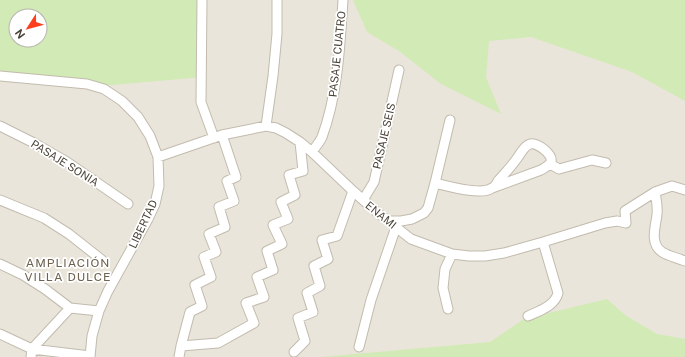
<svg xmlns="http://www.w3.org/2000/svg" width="685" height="357" viewBox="0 0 685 357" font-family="'Public Sans',sans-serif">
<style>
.residential{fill:#eae5da}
.green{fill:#d2eab5;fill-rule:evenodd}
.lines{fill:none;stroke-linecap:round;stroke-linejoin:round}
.street-casing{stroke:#c2bbae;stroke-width:11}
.street{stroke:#fff;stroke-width:9}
.labels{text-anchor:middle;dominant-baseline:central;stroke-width:3.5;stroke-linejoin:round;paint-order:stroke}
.street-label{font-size:11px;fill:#4b4439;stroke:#fff}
.neighbourhood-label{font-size:12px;letter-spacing:1px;fill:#6e6250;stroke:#fff}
</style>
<rect width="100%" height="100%" fill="#f6f3ec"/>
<!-- residential -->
<path class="residential" d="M 196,0 L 356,0 L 483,78 L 487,38 L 531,34 L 633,69 L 685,98 L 685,341 L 491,344 L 349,357 L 0,357 L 0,73 Z"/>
<!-- green -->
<path class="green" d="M 0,0 L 198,0 L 203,77 L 101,86 L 0,75 ZM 16,16 L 40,16 L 40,40 L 16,40 Z
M 353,0 L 685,0 L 685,101 L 632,72 L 531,37 L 489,41 L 486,77 L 501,114 L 441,84 L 399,51 L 367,32 Z
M 607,299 L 625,315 L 657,334 L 685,339 L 685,357 L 321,357 L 490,342 L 524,319 Z"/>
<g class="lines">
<!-- street casing -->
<g class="street-casing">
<path id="street" d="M 202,0 L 201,102 L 214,138
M 0,76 L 87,84 L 104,89 L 122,101 L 138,117 L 150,136 L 158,157 L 159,186 L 155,204 L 148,219 L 108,291 L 99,311 L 92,336 L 90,357
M 0,126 L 34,143 L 67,162 L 128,204
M 266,126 L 273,76 L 277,34 L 277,0
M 312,152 C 315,147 320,142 322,137 C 338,94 340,45 343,0
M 158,157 L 222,135 L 266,126 L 276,128 L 286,133 L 300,142 L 312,152 L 353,191 L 378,213 L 411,239 L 452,254 L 469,256 L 485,256 L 504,253 L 543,242 L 605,223 L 617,221 L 626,223 L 625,211 L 655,192 L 672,186 L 685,190
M 550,164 L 559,169 L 592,160 L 606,163
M 435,183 C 448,186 481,196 492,188 C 495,187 497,183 498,181 C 505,173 512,166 518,157 C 521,153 524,146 530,144 C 537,142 553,154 551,162 C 549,166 544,168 541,170 L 492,188
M 655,192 C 656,199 658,206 657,214 C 656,226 649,243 662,252 C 668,256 678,258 685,261
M 0,200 L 44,218 L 69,234 L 102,260
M 363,200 L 374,182 L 399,70
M 389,221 L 401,221 L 412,219 L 424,213 L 428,208 L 435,183 L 450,120
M 0,264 L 23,275 L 45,289 L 70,308 L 32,349 L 31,357
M 70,308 L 99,311
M 448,309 L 443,288 L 445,269 L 452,254
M 528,316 C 539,311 555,306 558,293 L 543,242
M 0,334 L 32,349 L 90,356
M 181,346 L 218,343 L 254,323 L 246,303 L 264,297 L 257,277 L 273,270 L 267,251 L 282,244 L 273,225 L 288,219 L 281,202 L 295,195 L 289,175 L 303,171 L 300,142
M 359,347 L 371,300 L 396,227
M 294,352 L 305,341 L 298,318 L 313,312 L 307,293 L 320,286 L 314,266 L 328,259 L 322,240 L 337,236 L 353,191
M 179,357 L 181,346 L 190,312 L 202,306 L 195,285 L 211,277 L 204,257 L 216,252 L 209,234 L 225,227 L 219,207 L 234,201 L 227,181 L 236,177 L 222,135"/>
</g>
<!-- street -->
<use href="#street" class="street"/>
</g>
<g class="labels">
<!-- street labels -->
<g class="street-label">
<text transform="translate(337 54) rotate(-84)">PASAJE CUATRO</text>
<text transform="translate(384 136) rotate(-77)">PASAJE SEIS</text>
<text transform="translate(65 163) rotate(32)">PASAJE SONIA</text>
<text transform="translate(381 215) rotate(39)">ENAMI</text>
<text transform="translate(143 224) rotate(-65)">LIBERTAD</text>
</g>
<!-- neighbourhood labels -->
<g class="neighbourhood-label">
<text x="68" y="263">AMPLIACIÓN<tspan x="68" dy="14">VILLA DULCE</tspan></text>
</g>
</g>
<!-- north arrow -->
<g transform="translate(28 28) rotate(234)"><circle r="19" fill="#ffffff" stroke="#b7b4b0"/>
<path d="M0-3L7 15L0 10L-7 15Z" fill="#fc3f1d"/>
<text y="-6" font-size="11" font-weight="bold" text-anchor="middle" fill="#4b4439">N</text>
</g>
</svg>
